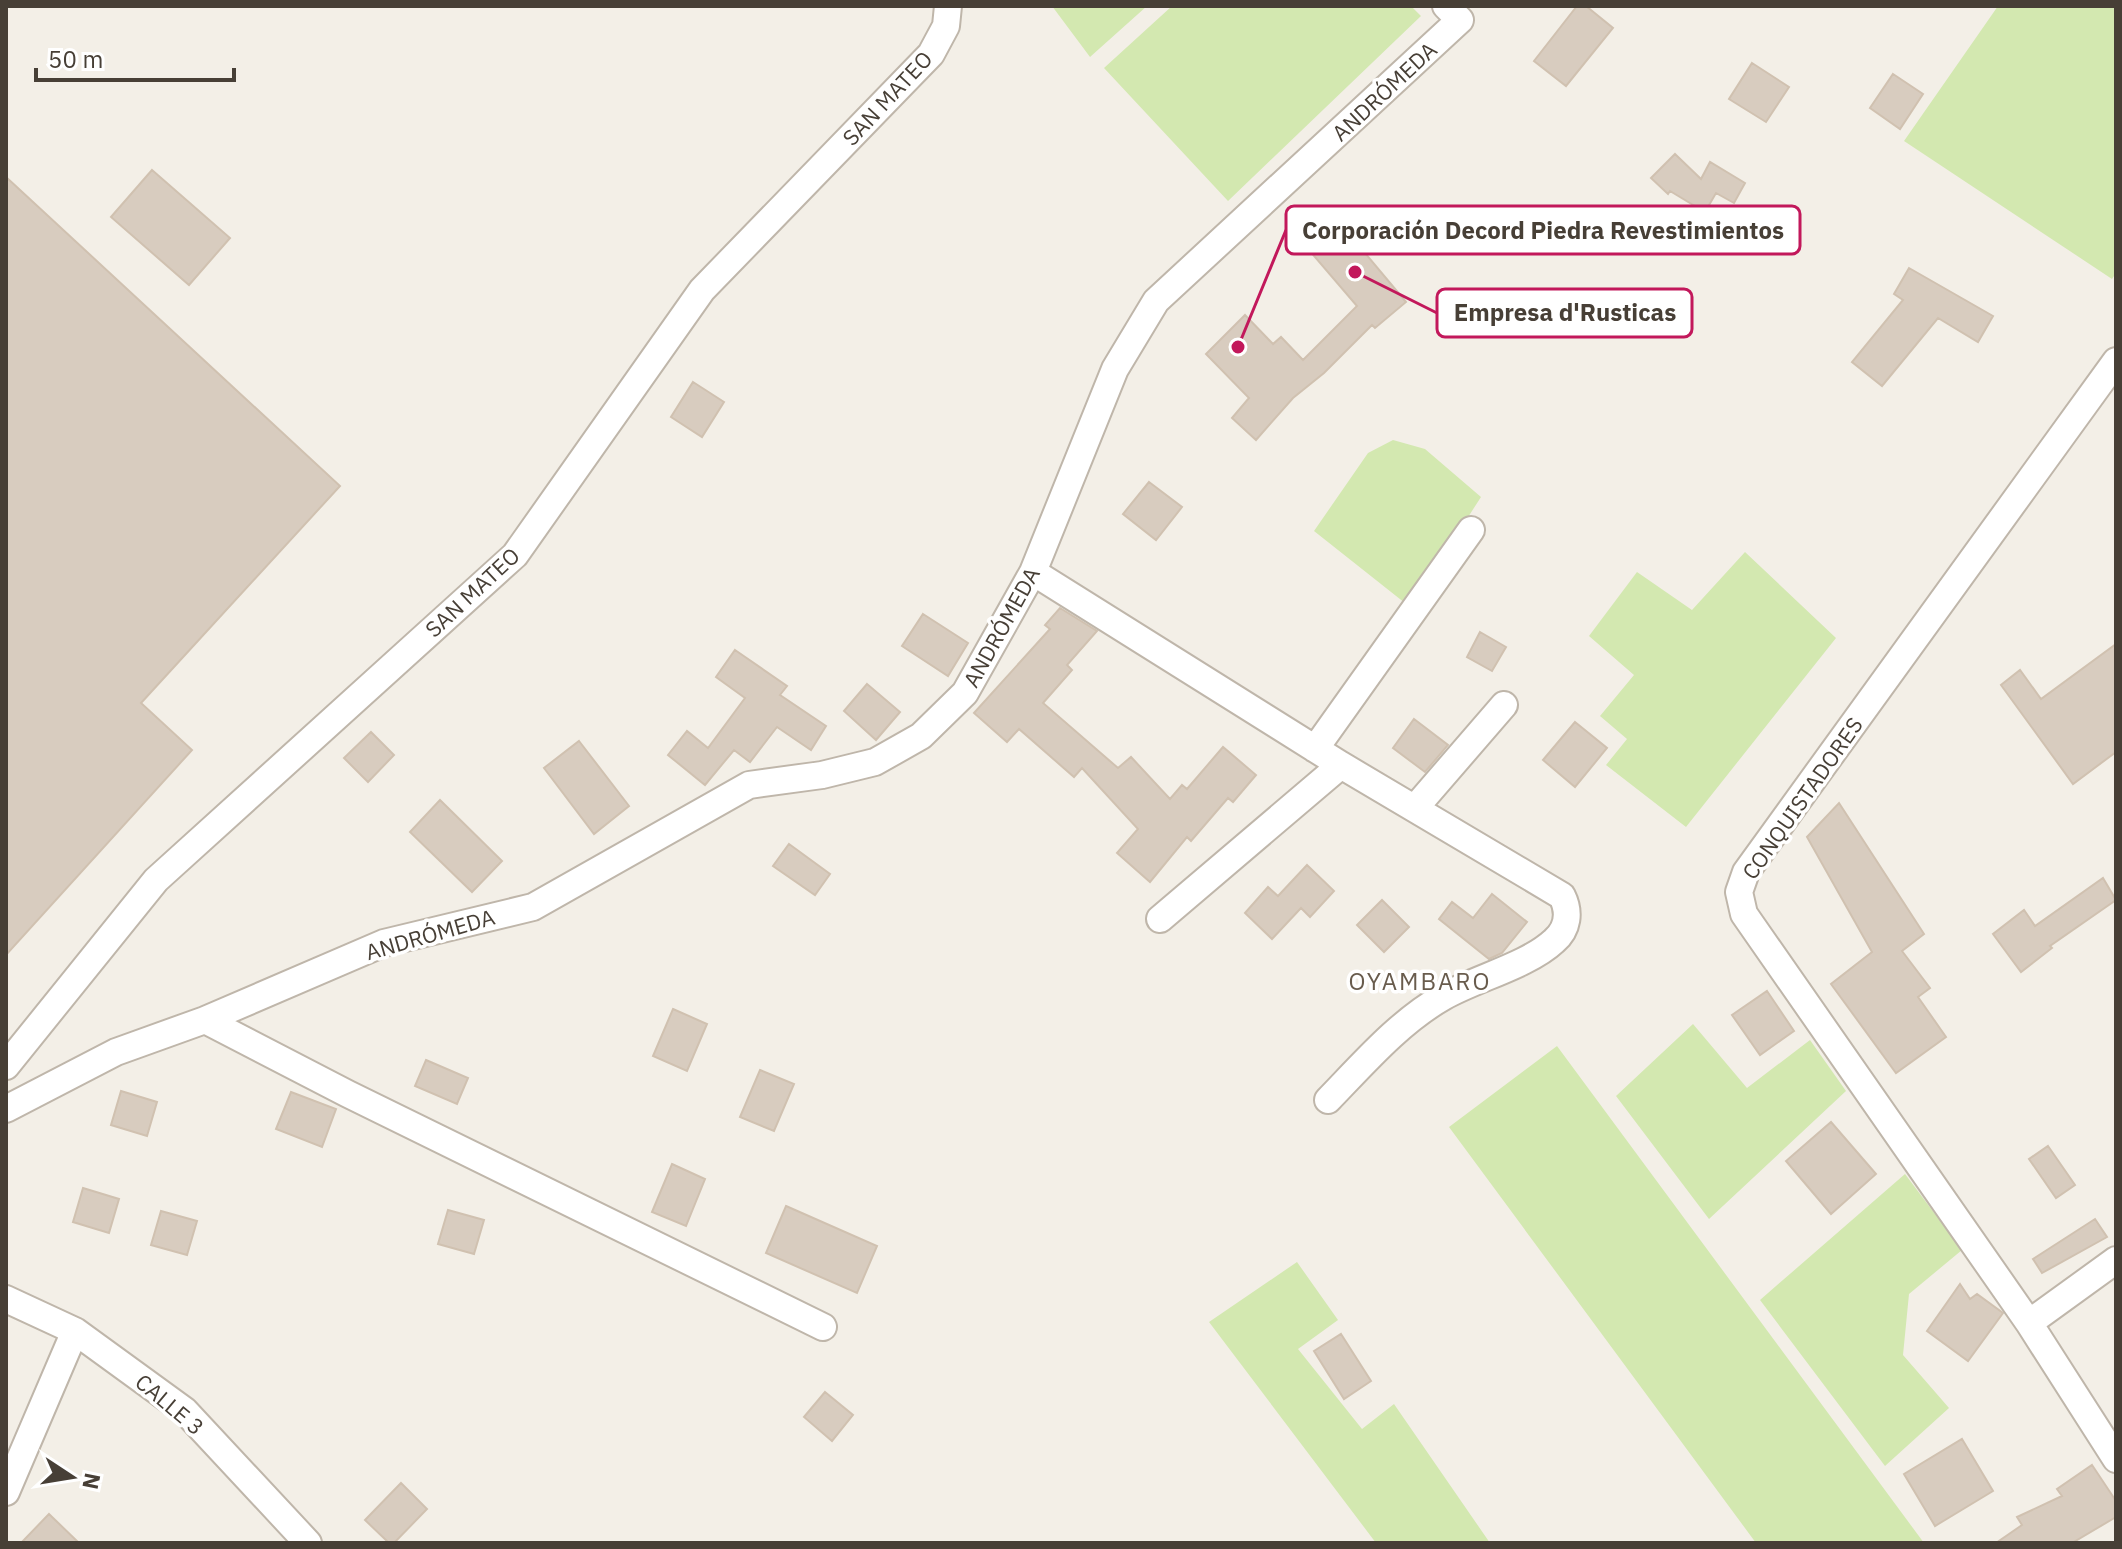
<svg xmlns="http://www.w3.org/2000/svg" width="2122" height="1549" viewBox="0 0 2122 1549" font-family="'IBM Plex Sans',sans-serif">
<style>
.green{fill:#d3e8b0}
.building{fill:#d8ccbf;stroke:#d0c1b0;stroke-width:2}
.lines{fill:none;stroke-linecap:round;stroke-linejoin:round}
.minor-casing{stroke:#bfb6aa;stroke-width:30}
.minor{stroke:#fff;stroke-width:26}
.labels{text-anchor:middle;dominant-baseline:central;stroke-width:7;stroke-linejoin:round;paint-order:stroke}
.street-label{font-size:22px;fill:#473f36;stroke:#fff}
.neighbourhood-label{font-size:24px;letter-spacing:2px;fill:#695c4d;stroke:#fff}
.leader{fill:none;stroke:#c2185b;stroke-width:3}
.callout-dot{fill:#c2185b;stroke:#fff;stroke-width:3}
.callout{fill:#fff;stroke:#c2185b;stroke-width:3}
.callout-label{font-size:24px;text-anchor:middle;font-weight:bold;fill:#473f36}
</style>
<rect width="100%" height="100%" fill="#f3efe7"/>
<!-- green -->
<path class="green" d="M 1052,6 L 1147,6 L 1090,57 Z
M 1172,6 L 1411,6 L 1421,16 L 1228,201 L 1104,68 Z
M 1998,6 L 2112,6 L 2116,10 L 2116,273 L 2112,279 L 1904,141 Z
M 1393,440 L 1425,449 L 1481,497 L 1410,607 L 1314,531 L 1368,453 Z
M 1745,552 L 1836,638 L 1686,827 L 1606,765 L 1627,739 L 1600,716 L 1634,675 L 1589,636 L 1637,572 L 1692,610 Z
M 1693,1024 L 1747,1088 L 1810,1040 L 1846,1091 L 1709,1219 L 1616,1096 Z
M 1557,1046 L 1924,1543 L 1756,1543 L 1449,1127 Z
M 1905,1174 L 1962,1250 L 1909,1294 L 1903,1355 L 1949,1408 L 1885,1466 L 1760,1300 Z
M 1297,1262 L 1338,1320 L 1298,1349 L 1362,1429 L 1394,1404 L 1490,1543 L 1376,1543 L 1209,1322 Z"/>
<!-- building -->
<path class="building" d="M 1577,6 L 1586,6 L 1613,28 L 1566,86 L 1534,61 Z
M 1752,63 L 1789,87 L 1766,122 L 1729,99 Z
M 1893,74 L 1923,94 L 1900,129 L 1870,108 Z
M 1675,154 L 1701,179 L 1710,162 L 1745,183 L 1734,203 L 1716,193 L 1705,212 L 1670,191 L 1668,194 L 1651,178 Z
M 152,170 L 230,238 L 189,285 L 111,217 Z
M 6,177 L 340,486 L 141,703 L 192,750 L 6,955 Z
M 1334,216 L 1406,302 L 1375,328 L 1372,325 L 1324,373 L 1293,398 L 1256,440 L 1232,418 L 1249,398 L 1206,354 L 1245,315 L 1273,344 L 1281,337 L 1303,360 L 1357,306 L 1303,243 Z
M 1909,268 L 1993,316 L 1978,342 L 1938,318 L 1882,386 L 1852,362 L 1903,300 L 1894,294 Z
M 693,382 L 724,402 L 702,437 L 671,417 Z
M 1149,482 L 1182,507 L 1156,540 L 1123,514 Z
M 1060,608 L 1097,631 L 1067,665 L 1072,670 L 1043,703 L 1118,768 L 1131,757 L 1170,799 L 1182,785 L 1187,789 L 1223,747 L 1256,775 L 1233,802 L 1228,798 L 1191,841 L 1187,837 L 1150,882 L 1117,853 L 1138,829 L 1082,768 L 1074,777 L 1019,729 L 1007,742 L 974,713 L 1050,629 L 1045,625 Z
M 923,614 L 968,643 L 948,676 L 902,646 Z
M 1480,632 L 1506,647 L 1492,671 L 1467,657 Z
M 2116,644 L 2116,752 L 2073,784 L 2001,685 L 2020,670 L 2041,699 Z
M 735,650 L 787,686 L 780,695 L 826,726 L 811,750 L 777,727 L 750,762 L 734,750 L 705,785 L 668,755 L 687,731 L 708,748 L 745,698 L 716,677 Z
M 867,684 L 900,712 L 876,740 L 844,711 Z
M 1414,719 L 1448,745 L 1425,772 L 1393,748 Z
M 1575,722 L 1607,748 L 1575,787 L 1543,760 Z
M 371,732 L 394,755 L 368,782 L 344,758 Z
M 579,741 L 629,806 L 594,834 L 544,768 Z
M 440,800 L 502,861 L 472,892 L 410,832 Z
M 1839,803 L 1924,934 L 1902,951 L 1930,988 L 1918,997 L 1946,1037 L 1896,1073 L 1831,984 L 1872,952 L 1807,837 Z
M 789,844 L 830,874 L 815,895 L 773,866 Z
M 1307,865 L 1334,891 L 1310,917 L 1301,908 L 1272,939 L 1245,913 L 1268,887 L 1278,896 Z
M 2103,878 L 2116,900 L 2050,946 L 2052,948 L 2021,972 L 1993,934 L 2024,910 L 2035,926 Z
M 1492,894 L 1527,922 L 1502,953 L 1489,959 L 1439,919 L 1452,902 L 1473,918 Z
M 1382,900 L 1409,927 L 1384,952 L 1357,925 Z
M 1767,991 L 1794,1031 L 1760,1055 L 1732,1015 Z
M 673,1009 L 707,1024 L 687,1071 L 653,1056 Z
M 426,1060 L 468,1078 L 457,1104 L 415,1086 Z
M 760,1070 L 794,1084 L 774,1131 L 740,1117 Z
M 121,1091 L 157,1102 L 147,1136 L 111,1125 Z
M 291,1092 L 336,1109 L 322,1147 L 276,1129 Z
M 1831,1122 L 1876,1174 L 1831,1214 L 1786,1161 Z
M 2048,1146 L 2075,1185 L 2056,1198 L 2029,1159 Z
M 672,1164 L 705,1179 L 686,1226 L 652,1212 Z
M 83,1188 L 119,1199 L 109,1233 L 73,1222 Z
M 786,1206 L 877,1246 L 857,1293 L 766,1253 Z
M 448,1210 L 484,1220 L 474,1254 L 438,1244 Z
M 161,1211 L 197,1221 L 187,1255 L 151,1245 Z
M 2095,1219 L 2107,1237 L 2042,1273 L 2033,1259 Z
M 1960,1284 L 1970,1299 L 1977,1294 L 2003,1313 L 1968,1361 L 1927,1331 Z
M 1341,1334 L 1371,1381 L 1344,1399 L 1314,1351 Z
M 825,1392 L 853,1415 L 832,1441 L 804,1417 Z
M 1962,1439 L 1993,1491 L 1935,1526 L 1904,1474 Z
M 2092,1465 L 2116,1501 L 2116,1517 L 2072,1543 L 1996,1543 L 2022,1525 L 2017,1517 L 2062,1496 L 2057,1489 Z
M 401,1483 L 427,1509 L 394,1543 L 389,1543 L 365,1520 Z
M 49,1514 L 79,1543 L 21,1543 Z"/>
<g class="lines">
<!-- minor casing -->
<g class="minor-casing">
<path id="minor" d="M 1033,572 L 1341,765 L 1562,896 C 1570,912 1568,929 1554,941 C 1527,966 1476,978 1443,997 C 1399,1022 1363,1064 1328,1100
M 1315,749 L 1471,530
M 1415,808 L 1504,705
M 1160,919 L 1341,765
M 205,1020 L 348,1094 L 823,1327
M 6,1066 L 156,880 L 515,555 L 702,290 L 931,54 L 946,26 L 948,6
M 6,1109 L 116,1052 L 205,1020 L 384,943 L 533,907 L 749,785 L 822,775 L 875,762 L 921,736 L 965,693 L 1033,572 L 1115,369 L 1156,301 L 1460,20 L 1446,6
M 2116,1260 L 2029,1323 L 2116,1459
M 6,1299 L 75,1331 L 185,1411 L 308,1543
M 2029,1323 L 1744,914 L 1739,892 L 1746,872 L 2116,361
M 6,1492 L 75,1331"/>
</g>
<!-- minor -->
<use href="#minor" class="minor"/>
</g>
<g class="labels">
<!-- street labels -->
<g class="street-label">
<text transform="translate(1384 91) rotate(-43)">ANDRÓMEDA</text>
<text transform="translate(887 98) rotate(-47)">SAN MATEO</text>
<text transform="translate(472 592) rotate(-43)">SAN MATEO</text>
<text transform="translate(1001 627) rotate(-61)">ANDRÓMEDA</text>
<text transform="translate(1802 798) rotate(-55)">CONQUISTADORES</text>
<text transform="translate(430 934) rotate(-16)">ANDRÓMEDA</text>
<text transform="translate(170 1404) rotate(40)">CALLE 3</text>
</g>
<!-- neighbourhood labels -->
<g class="neighbourhood-label">
<text x="1420" y="981">OYAMBARO</text>
</g>
</g>
<!-- callouts -->
<path class="leader" d="M1238 347L1286 230M1355 272L1437 313"/>
<g class="callout-dot">
<circle cx="1238" cy="347" r="8"/>
<circle cx="1355" cy="272" r="8"/>
</g>
<g class="callout">
<rect x="1286" y="206" width="514" height="48" rx="8"/>
<rect x="1437" y="289" width="255" height="48" rx="8"/>
</g>
<g class="callout-label">
<text x="1543" y="239">Corporación Decord Piedra Revestimientos</text>
<text x="1565" y="321">Empresa d'Rusticas</text>
</g>
<!-- border -->
<rect width="2122" height="1549" fill="none" stroke="#473f36" stroke-width="16"/>
<!-- north arrow -->
<g transform="translate(72 1477) rotate(102)" stroke="#ffffff" stroke-width="6" paint-order="stroke">
<path d="M0-6L14 30L0 20L-14 30Z" fill="#473f36"/>
<text y="-12" font-size="22" font-weight="bold" text-anchor="middle" fill="#473f36">N</text>
</g>
<!-- scale -->
<path d="M36 68v12h198v-12" fill="none" stroke="#473f36" stroke-width="4"/>
<text x="48" y="68" font-size="24" fill="#473f36" stroke="#ffffff" stroke-width="6" paint-order="stroke">50 m</text>
</svg>
